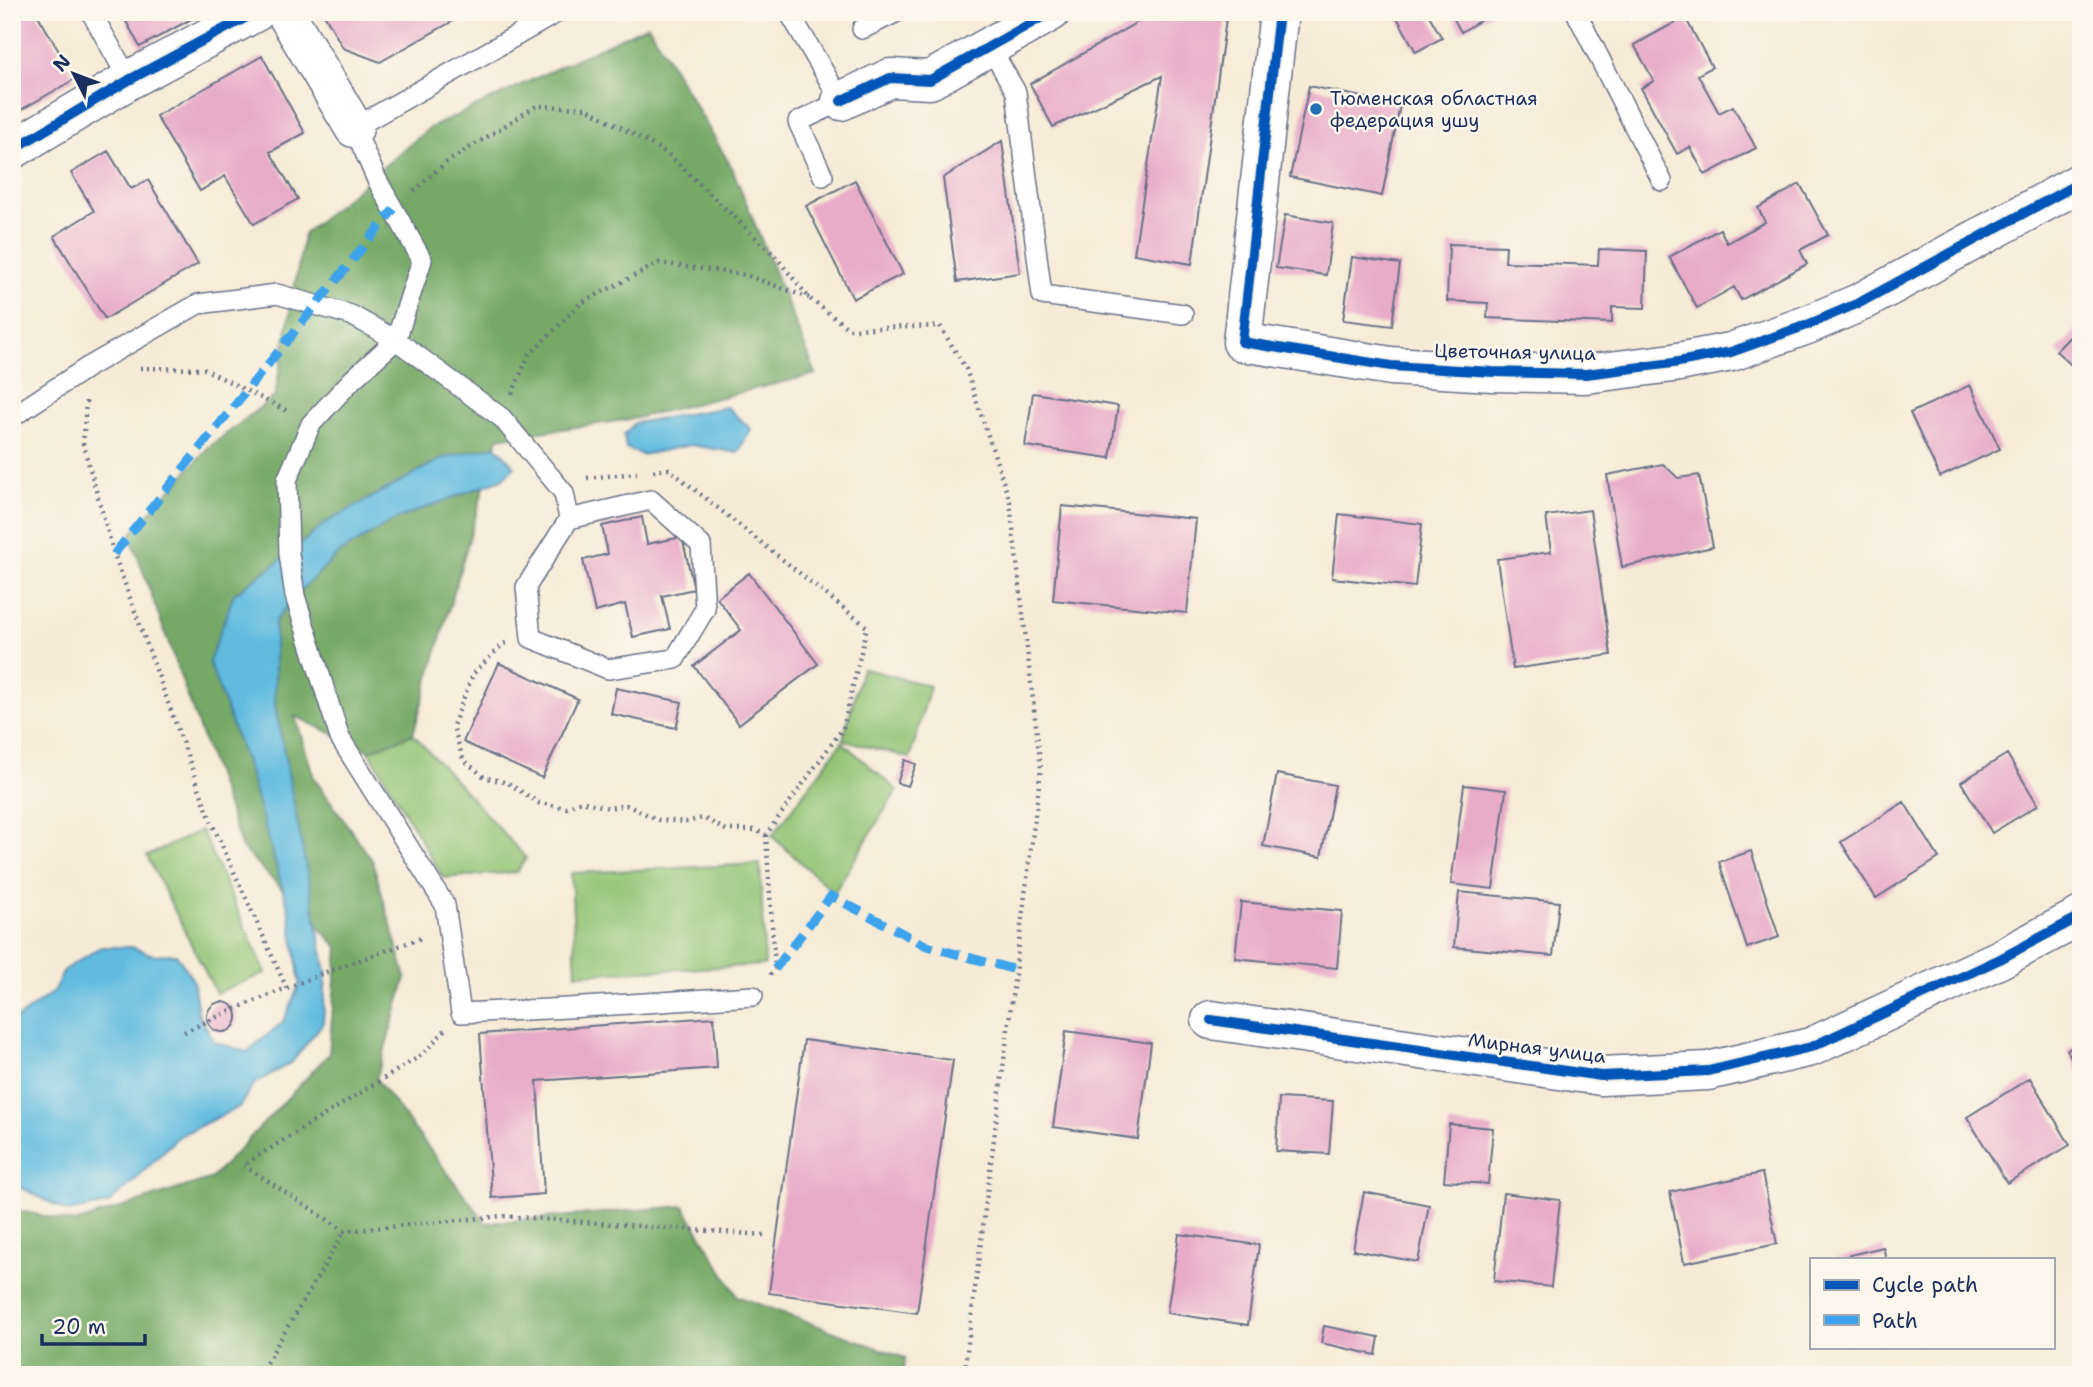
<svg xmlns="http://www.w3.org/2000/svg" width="2093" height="1387" viewBox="0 0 2093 1387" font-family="'Shantell Sans',sans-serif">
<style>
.green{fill:#92c373;stroke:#567968;stroke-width:2}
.forest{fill:#75a965;stroke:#486c62;stroke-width:2}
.water{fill:#61bbdf;stroke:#3e759e;stroke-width:2}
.building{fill:#e8abc8}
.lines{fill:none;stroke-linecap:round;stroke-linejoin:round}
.service-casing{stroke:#687188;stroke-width:22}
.minor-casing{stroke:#687188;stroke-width:41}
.path{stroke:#687188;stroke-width:4.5;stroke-dasharray:2 5;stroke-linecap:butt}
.service{stroke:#fff;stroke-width:19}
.minor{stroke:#fff;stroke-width:38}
.quiet{stroke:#3da3ed;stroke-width:9;stroke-dasharray:18 9;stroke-linecap:butt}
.cycleway-casing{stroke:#fbf7ec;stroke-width:15}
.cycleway{stroke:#0057b8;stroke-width:10}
.poi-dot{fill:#1f6fb2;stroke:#fbf7ec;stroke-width:2.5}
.labels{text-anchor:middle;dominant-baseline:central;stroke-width:5;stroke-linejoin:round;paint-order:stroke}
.poi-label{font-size:19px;fill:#1b2f5e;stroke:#fbf7ec;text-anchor:start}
.street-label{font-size:19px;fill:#1b2f5e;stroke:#fbf7ec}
</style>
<rect width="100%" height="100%" fill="#fbf7ec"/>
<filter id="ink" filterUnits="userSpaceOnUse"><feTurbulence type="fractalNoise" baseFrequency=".0143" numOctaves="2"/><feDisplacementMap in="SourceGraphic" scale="14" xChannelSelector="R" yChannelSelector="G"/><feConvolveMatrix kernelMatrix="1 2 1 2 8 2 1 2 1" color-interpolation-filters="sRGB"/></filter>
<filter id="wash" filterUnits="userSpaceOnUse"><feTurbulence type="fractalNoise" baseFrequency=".00686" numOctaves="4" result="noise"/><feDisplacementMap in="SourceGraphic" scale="28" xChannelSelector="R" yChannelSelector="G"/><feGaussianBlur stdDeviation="1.57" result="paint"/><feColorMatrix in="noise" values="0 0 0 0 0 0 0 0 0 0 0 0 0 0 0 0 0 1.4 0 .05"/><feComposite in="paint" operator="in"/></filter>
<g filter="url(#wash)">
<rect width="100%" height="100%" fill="#f6ebd6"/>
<!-- green -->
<path class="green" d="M 862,668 L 930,686 L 910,758 L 843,740 Z
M 413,734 L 526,858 L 517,872 L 443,878 L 369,751 Z
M 842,742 L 897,790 L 834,893 L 772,836 Z
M 201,830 L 266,973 L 216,993 L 147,856 Z
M 760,864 L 765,965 L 576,974 L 571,873 Z"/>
<!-- forest -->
<path class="forest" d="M 648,25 L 732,168 L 816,374 L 632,419 L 498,438 L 413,734 L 369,751 L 295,716 L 314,778 L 372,860 L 406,978 L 376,1079 L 486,1223 L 684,1206 L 737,1296 L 905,1358 L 902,1375 L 12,1375 L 12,1209 L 75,1223 L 212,1178 L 329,1054 L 338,947 L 242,848 L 130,535 L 208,448 L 275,396 L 304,234 L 428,129 Z"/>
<!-- water -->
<path class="water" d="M 727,407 L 751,429 L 738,453 L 691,445 L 642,455 L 626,448 L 624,435 L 635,423 Z
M 496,446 L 515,467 L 502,479 L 396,519 L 338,554 L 295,596 L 275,621 L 275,705 L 326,972 L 323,1023 L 292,1062 L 254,1084 L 239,1107 L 179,1136 L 136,1179 L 108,1204 L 68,1212 L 26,1190 L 12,1186 L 12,1022 L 53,992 L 64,970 L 101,947 L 132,947 L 153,955 L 176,954 L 193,980 L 198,1013 L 215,1042 L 247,1052 L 284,1021 L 300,983 L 289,911 L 248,768 L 209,662 L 234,594 L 289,554 L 325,523 L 443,458 Z"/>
<g id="blocks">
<!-- building -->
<path class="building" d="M 12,12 L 36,12 L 75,79 L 12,115 Z
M 121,12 L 204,12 L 140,47 Z
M 323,12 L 469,12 L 380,62 L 343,48 Z
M 1155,12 L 1227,12 L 1192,264 L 1134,254 L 1162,76 L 1053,127 L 1030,84 Z
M 1394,12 L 1427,12 L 1442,38 L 1416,52 Z
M 1450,12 L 1494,12 L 1461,32 Z
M 1622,12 L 1641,12 L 1626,20 Z
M 1685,17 L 1712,67 L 1698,75 L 1719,113 L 1733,106 L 1756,148 L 1705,175 L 1690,147 L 1677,154 L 1641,88 L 1654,81 L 1634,45 Z
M 262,56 L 305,133 L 270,152 L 298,199 L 254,224 L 225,176 L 200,191 L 156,116 Z
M 1309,86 L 1400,105 L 1382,196 L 1290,177 Z
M 1002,141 L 1020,273 L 957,282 L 943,178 Z
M 108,151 L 131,189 L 148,180 L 198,264 L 105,319 L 54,236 L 94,211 L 71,173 Z
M 855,180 L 903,274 L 853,299 L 806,206 Z
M 1800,184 L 1828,235 L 1800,250 L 1807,264 L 1741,300 L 1734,287 L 1697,308 L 1669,257 L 1720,229 L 1727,243 L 1765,222 L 1758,208 Z
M 1285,215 L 1333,223 L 1326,275 L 1276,268 Z
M 1449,244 L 1506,246 L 1505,262 L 1598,265 L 1599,249 L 1647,251 L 1645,308 L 1612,307 L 1612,323 L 1487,318 L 1488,303 L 1447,301 Z
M 1352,257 L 1400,264 L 1392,326 L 1343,320 Z
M 2081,325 L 2081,374 L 2056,351 Z
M 1970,385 L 2000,449 L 1940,477 L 1910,413 Z
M 1033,393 L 1118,406 L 1110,458 L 1025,446 Z
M 1663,464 L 1678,478 L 1699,475 L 1713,547 L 1622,567 L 1607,475 Z
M 1062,506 L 1196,519 L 1187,613 L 1053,600 Z
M 1590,510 L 1611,655 L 1513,669 L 1497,559 L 1551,552 L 1546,516 Z
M 1339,514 L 1422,524 L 1415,587 L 1332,578 Z
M 642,517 L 647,544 L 682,537 L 694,589 L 662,596 L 670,629 L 633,637 L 625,604 L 595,612 L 583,560 L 608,554 L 602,526 Z
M 749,573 L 818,664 L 739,724 L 694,666 L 741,630 L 717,598 Z
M 499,663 L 578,699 L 542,778 L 463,742 Z
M 616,688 L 682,702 L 676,728 L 611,714 Z
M 2007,754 L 2038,805 L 1992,833 L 1961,782 Z
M 905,760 L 916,764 L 908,786 L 897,783 Z
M 1277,774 L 1335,785 L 1321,857 L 1263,846 Z
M 1464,785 L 1506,790 L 1493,889 L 1451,884 Z
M 1904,802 L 1939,858 L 1876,898 L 1841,842 Z
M 1751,851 L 1779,937 L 1747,948 L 1719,862 Z
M 1459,892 L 1559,902 L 1553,956 L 1454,947 Z
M 1241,902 L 1342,911 L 1337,968 L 1235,958 Z
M207 1017a15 15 0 1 1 30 0a15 15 0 1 1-30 0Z
M 714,1017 L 717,1068 L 537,1081 L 544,1194 L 492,1198 L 480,1034 Z
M 1066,1031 L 1151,1043 L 1138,1139 L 1053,1127 Z
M 804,1040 L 953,1060 L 917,1313 L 769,1293 Z
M 2081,1043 L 2081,1076 L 2067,1050 Z
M 2030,1078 L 2070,1145 L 2007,1183 L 1967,1117 Z
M 1279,1098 L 1333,1101 L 1329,1154 L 1276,1151 Z
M 1449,1124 L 1493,1128 L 1488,1184 L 1444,1181 Z
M 1762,1173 L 1777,1244 L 1684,1263 L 1670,1192 Z
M 1364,1192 L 1429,1205 L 1418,1262 L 1353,1250 Z
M 1503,1193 L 1560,1200 L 1551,1287 L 1494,1281 Z
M 1179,1234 L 1259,1245 L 1248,1325 L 1167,1313 Z
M 1883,1247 L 1886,1259 L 1838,1259 L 1838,1258 Z
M 1324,1326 L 1379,1337 L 1376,1355 L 1321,1343 Z"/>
</g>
</g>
<g filter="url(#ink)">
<use href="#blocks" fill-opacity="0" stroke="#687188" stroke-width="2"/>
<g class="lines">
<!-- service casing -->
<g class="service-casing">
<path id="service" d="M 91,12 L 129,80
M 558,12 L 354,128 L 377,180 L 422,260 L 396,340 L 352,380 L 311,424 L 287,480 L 289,554 L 295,596 L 340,738 L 445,905 L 461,1013 L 568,1008 L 753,996
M 789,12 L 841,101 L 798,122 L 823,176
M 1576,12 L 1662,181
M 862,29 L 897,12
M 990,47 L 1016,92 L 1042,295 L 1183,314
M 12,417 L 88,367 L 198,304 L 277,294 L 351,315 L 396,340 L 502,418 L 564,493 L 569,519 L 526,587 L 531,638 L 608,669 L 675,659 L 705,609 L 701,545 L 651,500 L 569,519"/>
</g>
<!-- minor casing -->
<g class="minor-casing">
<path id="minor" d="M 285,12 L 354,128
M 1279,12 L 1242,342 L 1391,366 L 1493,372 L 1586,374 L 1673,363 L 1731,352 L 1807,325 L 1861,302 L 2081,182
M 841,101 L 890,78 L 930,80 L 1051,12
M 12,150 L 129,80 L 256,12
M 1211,1020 L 1601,1076 L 1708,1071 L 1811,1047 L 2000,959 L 2081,916"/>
</g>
<!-- path -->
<path class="path" d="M 414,191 L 444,164 L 536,106 L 586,108 L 667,153 L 775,256 L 810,299 L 849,329 L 940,326 L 966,369 L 1010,502 L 1041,769 L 964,1375
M 140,368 L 204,369 L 289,412
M 512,394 L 529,355 L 581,303 L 659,263 L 746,275 L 809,298
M 86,401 L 83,444 L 114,554 L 211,821 L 287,989
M 587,478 L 637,473
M 506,643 L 503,644 L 473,674 L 453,726 L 463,759 L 484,777 L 508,783 L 539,803 L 567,808 L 581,801 L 609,808 L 626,805 L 659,820 L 686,822 L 703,818 L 726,830 L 755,830 L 766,835 L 843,728 L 867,627 L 669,469 L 653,471
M 766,835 L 775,969 L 770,975
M 445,1030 L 422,1055 L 243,1165 L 345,1231 L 502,1216 L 765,1235
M 184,1032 L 235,1009 L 326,972 L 424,937
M 259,1375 L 345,1231"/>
<!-- service -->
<use href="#service" class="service"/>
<!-- minor -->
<use href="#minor" class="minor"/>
<!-- quiet -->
<path class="quiet" d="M 114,554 L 394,209
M 775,969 L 831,896 L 927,946 L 1016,970"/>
<!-- cycleway casing -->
<g class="cycleway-casing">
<path id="cycleway" d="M 1279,12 L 1242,342 L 1391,366 L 1493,372 L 1586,374 L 1673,363 L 1731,352 L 1807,325 L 1861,302 L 2081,182
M 841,101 L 890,78 L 930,80 L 1051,12
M 12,150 L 129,80 L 256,12
M 1211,1020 L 1601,1076 L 1708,1071 L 1811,1047 L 2000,959 L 2081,916"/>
</g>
<!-- cycleway -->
<use href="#cycleway" class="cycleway"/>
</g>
</g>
<!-- markers -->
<circle class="poi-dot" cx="1316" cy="109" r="7"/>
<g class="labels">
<!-- poi labels -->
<g class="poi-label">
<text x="1330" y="98">Тюменская областная<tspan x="1330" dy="22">федерация ушу</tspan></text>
</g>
<!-- street labels -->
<g class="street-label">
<text transform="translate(1515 352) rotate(1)">Цветочная улица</text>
<text transform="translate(1537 1048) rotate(7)">Мирная улица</text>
</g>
</g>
<!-- margin -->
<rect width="2093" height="1387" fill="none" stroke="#fbf7ec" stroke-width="42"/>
<!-- legend -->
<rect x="1810" y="1258" width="245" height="91" fill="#fbf7ec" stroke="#a1a7b3" stroke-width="2"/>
<rect x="1824" y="1280" width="35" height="10" fill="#0057b8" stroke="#a1a7b3" stroke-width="2"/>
<text x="1872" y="1292" font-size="21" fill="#1b2f5e">Cycle path</text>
<rect x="1824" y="1315" width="35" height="10" fill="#3da3ed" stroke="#a1a7b3" stroke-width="2"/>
<text x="1872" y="1328" font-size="21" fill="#1b2f5e">Path</text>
<!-- north arrow -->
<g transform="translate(74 74) rotate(312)" stroke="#fbf7ec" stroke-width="5" paint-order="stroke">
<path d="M0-5L12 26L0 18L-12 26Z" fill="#1b2f5e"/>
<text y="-10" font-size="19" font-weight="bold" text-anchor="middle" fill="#1b2f5e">N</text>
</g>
<!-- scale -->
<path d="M42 1334v10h103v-10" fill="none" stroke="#1b2f5e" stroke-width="3.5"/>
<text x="52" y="1334" font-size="21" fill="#1b2f5e" stroke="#fbf7ec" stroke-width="5" paint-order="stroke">20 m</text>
</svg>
